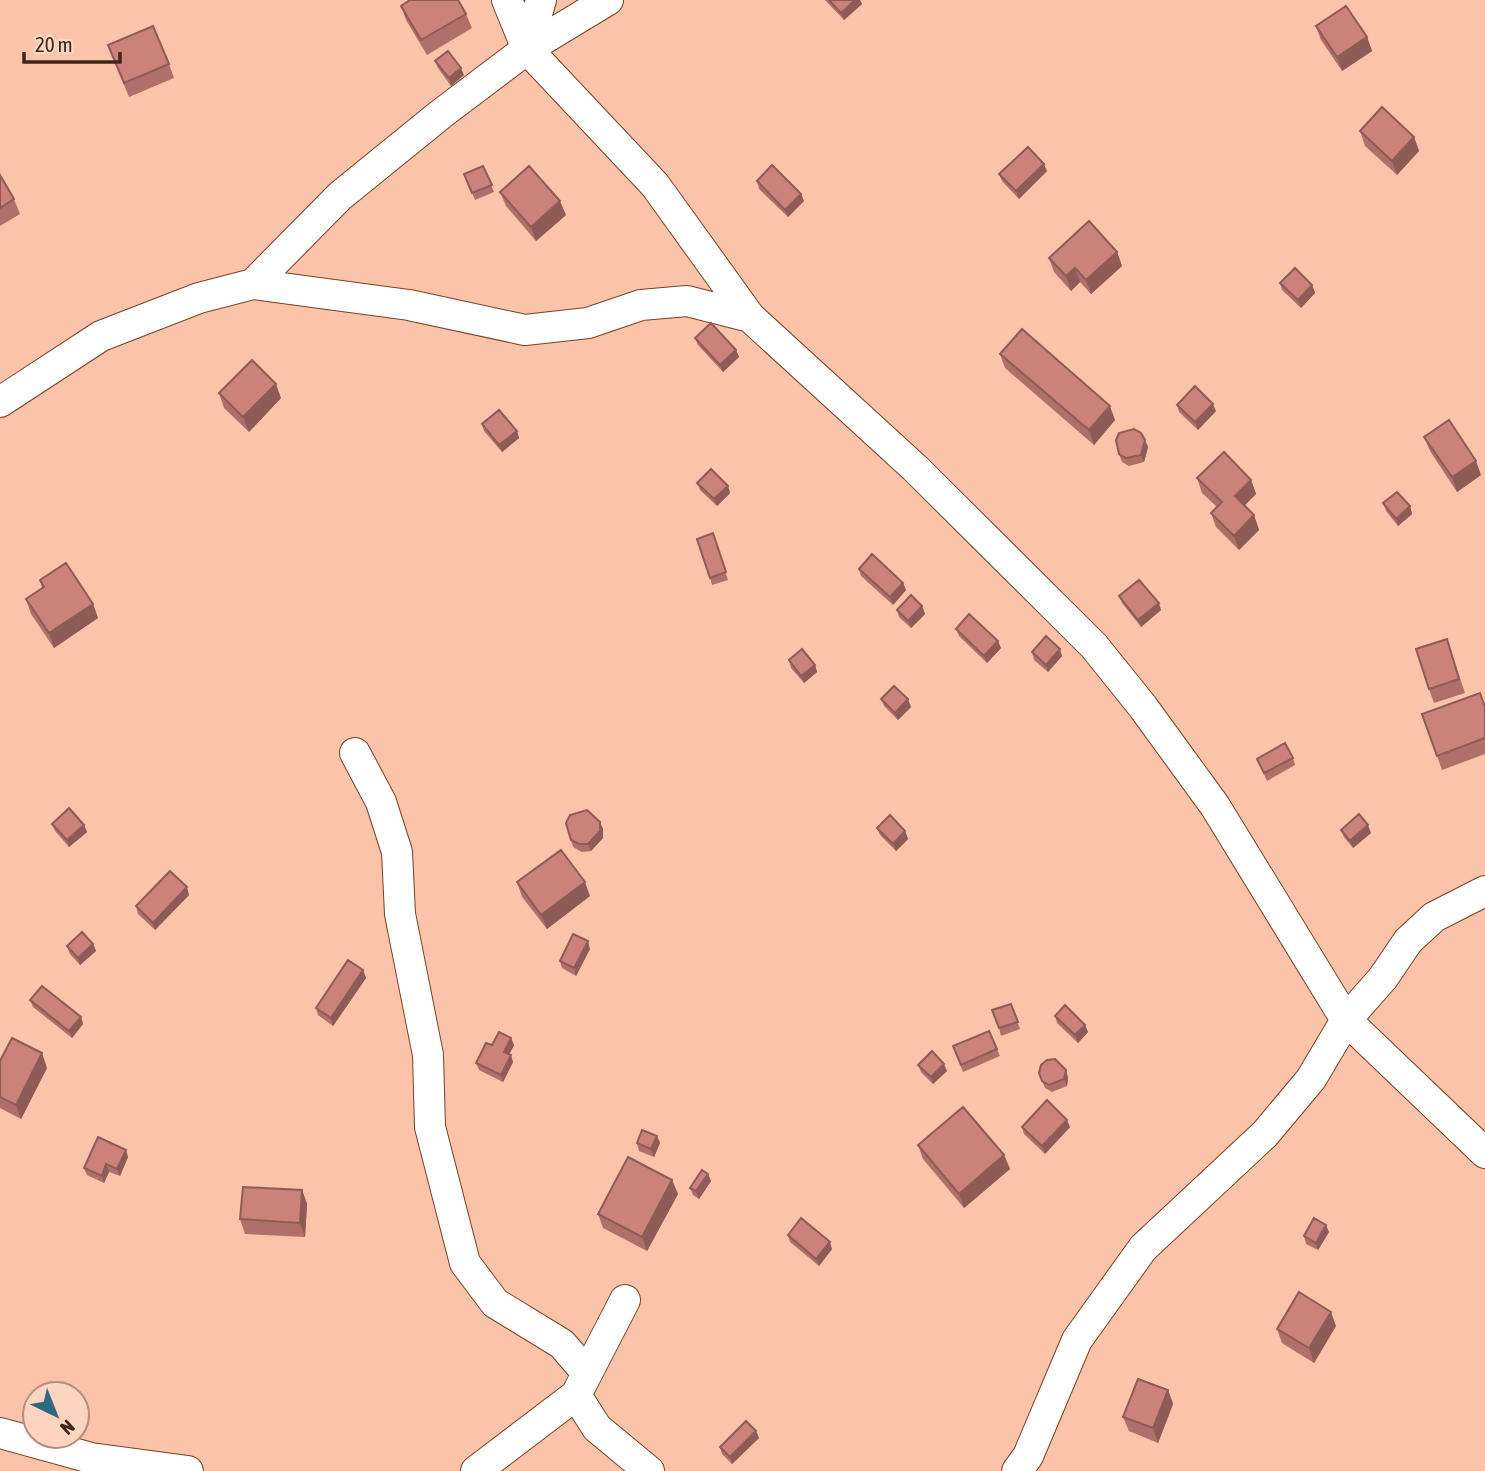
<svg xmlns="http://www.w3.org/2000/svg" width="1485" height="1471" viewBox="0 0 1485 1471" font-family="'Asap Condensed',sans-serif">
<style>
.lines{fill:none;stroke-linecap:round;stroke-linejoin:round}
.street-casing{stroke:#7a4023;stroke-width:32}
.street{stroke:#fff;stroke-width:30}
.wall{fill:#af706a}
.shaded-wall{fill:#8e5b56}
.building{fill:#cb827b;stroke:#8e5b56;stroke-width:2}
</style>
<rect width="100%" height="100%" fill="#fbc3aa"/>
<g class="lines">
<!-- street casing -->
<g class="street-casing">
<path id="street" d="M 507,0 L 527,49 L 655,185 L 750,317 L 915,468 L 1094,646 L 1143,707 L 1215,806 L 1346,1020 L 1485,1153
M 527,49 L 541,0
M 253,284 L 340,196 L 441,114 L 527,49 L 608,0
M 0,402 L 101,336 L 199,298 L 253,284 L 409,305 L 525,330 L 588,323 L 641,305 L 687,301 L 750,317
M 355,753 L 381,802 L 397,852 L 400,914 L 428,1055 L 430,1127 L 465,1263 L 495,1303 L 562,1344 L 586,1372
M 576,1395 L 597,1428 L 649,1471
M 0,1433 L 91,1458 L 188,1471
M 476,1471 L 576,1395 L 625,1300
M 1017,1471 L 1028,1456 L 1077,1340 L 1143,1248 L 1265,1134 L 1311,1079 L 1346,1020 L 1383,978 L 1408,941 L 1434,917 L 1485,891"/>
</g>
<!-- street -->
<use href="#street" class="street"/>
</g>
<!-- wall -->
<path class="wall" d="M 825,0 L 860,0 L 862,4 L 844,20 Z
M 401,6 L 466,14 L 472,28 L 427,55 L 406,20 Z
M 1316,26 L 1367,37 L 1372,51 L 1342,71 L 1321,40 Z
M 108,45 L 169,64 L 174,78 L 129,97 Z
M 435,61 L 464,75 L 451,86 L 438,68 Z
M 1360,131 L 1414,137 L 1419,151 L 1397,175 L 1365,146 Z
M 483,166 L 494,192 L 475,200 L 464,174 Z
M 1047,171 L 1019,199 L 1002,181 L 999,174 Z
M 0,175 L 14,199 L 20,214 L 0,226 Z
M 757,181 L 801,194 L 804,201 L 788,217 L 759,189 Z
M 500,192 L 566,215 L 536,241 L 506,206 Z
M 1117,252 L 1122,266 L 1091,294 L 1080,282 L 1071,291 L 1054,272 L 1049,258 Z
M 1280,283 L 1312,285 L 1315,293 L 1301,308 L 1282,290 Z
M 695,338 L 736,350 L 739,357 L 723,372 L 698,345 Z
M 1000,354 L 1115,420 L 1094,445 L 1005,368 Z
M 219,393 L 281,398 L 249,432 L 224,408 Z
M 1177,405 L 1216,411 L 1198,430 L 1179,412 Z
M 482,424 L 517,431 L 519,438 L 502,452 L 484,431 Z
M 1424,437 L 1481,475 L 1457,492 L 1430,451 Z
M 1145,440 L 1148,447 L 1144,462 L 1129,466 L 1122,462 L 1119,454 Z
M 1197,478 L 1251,480 L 1256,494 L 1244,506 L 1254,515 L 1259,530 L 1239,550 L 1216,527 L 1211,513 L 1217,507 L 1202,493 Z
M 697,483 L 728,486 L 730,493 L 717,506 L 700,490 Z
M 1383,503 L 1410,506 L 1412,514 L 1398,526 L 1386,511 Z
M 713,533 L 728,580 L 712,585 L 710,578 Z
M 859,569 L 903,583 L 906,590 L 893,605 L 861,576 Z
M 40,580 L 93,604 L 98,618 L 54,648 L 31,614 L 26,599 L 42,588 Z
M 1119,596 L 1161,610 L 1141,627 L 1122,603 Z
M 922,606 L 925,614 L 911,628 L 899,617 L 897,610 Z
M 956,629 L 1001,648 L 987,663 L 959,636 Z
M 1447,639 L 1465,693 L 1434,703 L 1429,689 Z
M 1032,652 L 1062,656 L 1048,672 L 1034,660 Z
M 789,660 L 815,665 L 817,672 L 804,683 L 791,668 Z
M 881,699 L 911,707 L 898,720 L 884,706 Z
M 1485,707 L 1485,754 L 1442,770 L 1422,714 Z
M 1293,758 L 1295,765 L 1267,781 L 1257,759 Z
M 600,822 L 603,829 L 603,838 L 591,851 L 582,852 L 573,847 L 571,840 Z
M 52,824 L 84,825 L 87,832 L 69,847 L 55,831 Z
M 877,828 L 905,831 L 908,839 L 896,851 L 880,835 Z
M 1341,830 L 1371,833 L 1353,848 L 1344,837 Z
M 517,882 L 590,896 L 547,929 L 522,897 Z
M 189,895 L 155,930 L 138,914 L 136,906 Z
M 93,944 L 96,951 L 80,965 L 70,954 L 67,946 Z
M 590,949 L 576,976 L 562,968 L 560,961 Z
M 363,970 L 366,978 L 333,1026 L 318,1015 L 316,1008 Z
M 30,1000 L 81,1017 L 83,1024 L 72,1038 L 33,1007 Z
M 1011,1004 L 1020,1029 L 1001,1036 L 999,1028 Z
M 1055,1016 L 1085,1025 L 1088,1032 L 1078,1043 L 1057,1023 Z
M 989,1031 L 1000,1056 L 963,1072 L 953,1046 Z
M 511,1038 L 514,1045 L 509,1054 L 513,1062 L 503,1082 L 479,1070 L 476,1063 L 492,1045 Z
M 0,1061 L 47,1068 L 21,1119 L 0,1108 Z
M 918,1065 L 947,1071 L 933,1084 L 921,1072 Z
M 1066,1070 L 1068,1078 L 1067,1086 L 1052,1092 L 1045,1088 L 1039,1073 Z
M 1022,1127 L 1070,1127 L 1045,1154 L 1024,1134 Z
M 657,1136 L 660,1143 L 654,1157 L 639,1151 L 637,1143 Z
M 918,1145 L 1004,1155 L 1010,1169 L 964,1208 L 923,1159 Z
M 128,1157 L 120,1176 L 109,1172 L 104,1183 L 87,1175 L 84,1168 Z
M 708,1174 L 711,1181 L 699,1199 L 693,1195 L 690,1188 Z
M 672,1180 L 678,1194 L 647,1251 L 603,1228 L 598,1214 Z
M 302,1190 L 307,1204 L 305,1237 L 245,1234 L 240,1219 Z
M 1329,1232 L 1318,1250 L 1306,1244 L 1304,1236 Z
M 788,1235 L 832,1249 L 819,1266 L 790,1242 Z
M 1336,1326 L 1314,1363 L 1282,1343 L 1277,1329 Z
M 1168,1390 L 1173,1404 L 1158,1443 L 1129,1431 L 1123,1417 Z
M 759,1438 L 732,1464 L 722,1454 L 720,1447 Z"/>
<!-- shaded-wall -->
<path class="shaded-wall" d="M 855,0 L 860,0 L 862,4 L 844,20 L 841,13 Z
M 1367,37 L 1372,51 L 1342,71 L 1337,57 Z
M 461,68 L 464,75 L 451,86 L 449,78 Z
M 1414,137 L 1419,151 L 1397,175 L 1392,161 Z
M 1044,164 L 1047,171 L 1019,199 L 1016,191 Z
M 801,194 L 804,201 L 788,217 L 785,210 Z
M 560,201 L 566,215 L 536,241 L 531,227 Z
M 1117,252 L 1122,266 L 1091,294 L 1086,280 Z
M 1075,268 L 1080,282 L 1071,291 L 1066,276 Z
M 1312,285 L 1315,293 L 1301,308 L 1298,300 Z
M 736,350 L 739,357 L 723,372 L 720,365 Z
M 276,384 L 281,398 L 249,432 L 243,417 Z
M 1213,404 L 1216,411 L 1198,430 L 1195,422 Z
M 1110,406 L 1115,420 L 1094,445 L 1089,430 Z
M 517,431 L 519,438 L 502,452 L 499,445 Z
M 1145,440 L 1148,447 L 1144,462 L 1141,455 Z
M 1476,461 L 1481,475 L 1457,492 L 1452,477 Z
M 1251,480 L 1256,494 L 1240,510 L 1235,496 Z
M 728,486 L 730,493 L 717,506 L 714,499 Z
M 1410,506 L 1412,514 L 1398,526 L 1396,519 Z
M 1254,515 L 1259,530 L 1239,550 L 1234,536 Z
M 903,583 L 906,590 L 893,605 L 890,597 Z
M 1159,603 L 1161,610 L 1141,627 L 1138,620 Z
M 93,604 L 98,618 L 54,648 L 49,633 Z
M 922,606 L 925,614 L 911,628 L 908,621 Z
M 998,641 L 1001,648 L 987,663 L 984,656 Z
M 1060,649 L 1062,656 L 1048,672 L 1046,665 Z
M 815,665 L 817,672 L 804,683 L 801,676 Z
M 908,699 L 911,707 L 898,720 L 895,713 Z
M 600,822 L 603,829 L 603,838 L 591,851 L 588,844 Z
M 84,825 L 87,832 L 69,847 L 67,840 Z
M 1368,825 L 1371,833 L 1353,848 L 1350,841 Z
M 905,831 L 908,839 L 896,851 L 893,844 Z
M 585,882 L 590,896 L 547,929 L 541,915 Z
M 187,887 L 189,895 L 155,930 L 153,923 Z
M 588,941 L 590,949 L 576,976 L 574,968 Z
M 93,944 L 96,951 L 80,965 L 78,958 Z
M 363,970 L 366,978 L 333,1026 L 331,1018 Z
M 81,1017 L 83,1024 L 72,1038 L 69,1031 Z
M 1085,1025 L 1088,1032 L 1078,1043 L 1075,1035 Z
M 511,1038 L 514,1045 L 507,1059 L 504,1052 Z
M 42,1053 L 47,1068 L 21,1119 L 16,1105 Z
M 511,1055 L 513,1062 L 503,1082 L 501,1075 Z
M 944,1064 L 947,1071 L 933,1084 L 931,1077 Z
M 1066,1070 L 1068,1078 L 1067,1086 L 1064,1079 Z
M 1067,1120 L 1070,1127 L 1045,1154 L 1042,1146 Z
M 657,1136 L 660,1143 L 654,1157 L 651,1149 Z
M 126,1150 L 128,1157 L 120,1176 L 117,1169 Z
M 1004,1155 L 1010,1169 L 964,1208 L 959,1194 Z
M 106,1164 L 109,1172 L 104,1183 L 102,1176 Z
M 708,1174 L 711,1181 L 699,1199 L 696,1191 Z
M 672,1180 L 678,1194 L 647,1251 L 642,1237 Z
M 302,1190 L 307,1204 L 305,1237 L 300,1223 Z
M 1326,1225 L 1329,1232 L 1318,1250 L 1316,1243 Z
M 830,1242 L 832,1249 L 819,1266 L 816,1259 Z
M 1331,1312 L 1336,1326 L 1314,1363 L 1309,1348 Z
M 1168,1390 L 1173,1404 L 1158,1443 L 1153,1428 Z
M 756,1431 L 759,1438 L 732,1464 L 730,1457 Z"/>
<!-- building -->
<path class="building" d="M 410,0 L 458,0 L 466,14 L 421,40 L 401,6 Z
M 829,0 L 855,0 L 841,13 Z
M 1346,6 L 1367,37 L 1337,57 L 1316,26 Z
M 153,26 L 169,64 L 124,83 L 108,45 Z
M 448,51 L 461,68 L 449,78 L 435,61 Z
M 1382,107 L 1414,137 L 1392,161 L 1360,131 Z
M 1028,147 L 1044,164 L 1016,191 L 999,174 Z
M 772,165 L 801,194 L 785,210 L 757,181 Z
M 483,166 L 492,185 L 472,193 L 464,174 Z
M 529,166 L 560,201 L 531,227 L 500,192 Z
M 0,175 L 14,199 L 0,208 Z
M 1089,221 L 1117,252 L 1086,280 L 1075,268 L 1066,276 L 1049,258 Z
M 1295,268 L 1312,285 L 1298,300 L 1280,283 Z
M 711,323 L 736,350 L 720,365 L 695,338 Z
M 1022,329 L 1110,406 L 1089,430 L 1000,354 Z
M 252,360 L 276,384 L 243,417 L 219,393 Z
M 1195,386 L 1213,404 L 1195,422 L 1177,405 Z
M 499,410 L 517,431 L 499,445 L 482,424 Z
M 1449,420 L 1476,461 L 1452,477 L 1424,437 Z
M 1134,429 L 1141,433 L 1145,440 L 1141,455 L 1126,458 L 1119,454 L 1116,440 L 1119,433 Z
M 1224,452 L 1251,480 L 1235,496 L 1254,515 L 1234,536 L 1211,513 L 1222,502 L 1197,478 Z
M 711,469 L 728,486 L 714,499 L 697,483 Z
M 1397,492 L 1410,506 L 1396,519 L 1383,503 Z
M 713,533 L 726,572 L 710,578 L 697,539 Z
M 872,554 L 903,583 L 890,597 L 859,569 Z
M 66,563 L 93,604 L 49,633 L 26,599 L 44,587 L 40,580 Z
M 1139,580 L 1159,603 L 1138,620 L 1119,596 Z
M 911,595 L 922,606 L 908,621 L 897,610 Z
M 969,614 L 998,641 L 984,656 L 956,629 Z
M 1046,636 L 1060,649 L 1046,665 L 1032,652 Z
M 1447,639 L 1459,679 L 1429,689 L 1416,649 Z
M 802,649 L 815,665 L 801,676 L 789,660 Z
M 894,686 L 908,699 L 895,713 L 881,699 Z
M 1480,693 L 1485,707 L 1485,738 L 1437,756 L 1422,714 Z
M 1285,743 L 1293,758 L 1264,773 L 1257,759 Z
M 69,808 L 84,825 L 67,840 L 52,824 Z
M 587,810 L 600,822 L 600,831 L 588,844 L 579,844 L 571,840 L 566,823 L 570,815 Z
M 1359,814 L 1368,825 L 1350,841 L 1341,830 Z
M 890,815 L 905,831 L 893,844 L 877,828 Z
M 561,850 L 585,882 L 541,915 L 517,882 Z
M 170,871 L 187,887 L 153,923 L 136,906 Z
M 82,932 L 93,944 L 78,958 L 67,946 Z
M 573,934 L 588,941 L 574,968 L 560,961 Z
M 348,960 L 363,970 L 331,1018 L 316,1008 Z
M 42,986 L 81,1017 L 69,1031 L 30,1000 Z
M 1011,1004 L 1018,1022 L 999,1028 L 992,1010 Z
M 1065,1005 L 1085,1025 L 1075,1035 L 1055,1016 Z
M 989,1031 L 997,1049 L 961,1065 L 953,1046 Z
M 499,1032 L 511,1038 L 504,1052 L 511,1055 L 501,1075 L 476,1063 L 486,1043 L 492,1045 Z
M 12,1038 L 42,1053 L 16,1105 L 0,1097 L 0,1061 Z
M 932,1051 L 944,1064 L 931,1077 L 918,1065 Z
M 1055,1059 L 1066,1070 L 1064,1079 L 1049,1085 L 1042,1081 L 1039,1073 L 1041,1065 L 1047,1060 Z
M 1047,1100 L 1067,1120 L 1042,1146 L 1022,1127 Z
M 963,1107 L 1004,1155 L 959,1194 L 918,1145 Z
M 642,1130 L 657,1136 L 651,1149 L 637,1143 Z
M 98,1137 L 126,1150 L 117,1169 L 106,1164 L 102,1176 L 84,1168 Z
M 628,1157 L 672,1180 L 642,1237 L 598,1214 Z
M 702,1170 L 708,1174 L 696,1191 L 690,1188 Z
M 243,1187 L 302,1190 L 300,1223 L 240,1219 Z
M 801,1218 L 830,1242 L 816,1259 L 788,1235 Z
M 1314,1218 L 1326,1225 L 1316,1243 L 1304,1236 Z
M 1299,1292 L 1331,1312 L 1309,1348 L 1277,1329 Z
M 1138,1379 L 1168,1390 L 1153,1428 L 1123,1417 Z
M 746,1421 L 756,1431 L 730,1457 L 720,1447 Z"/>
<!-- north arrow -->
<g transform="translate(56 1415) rotate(137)"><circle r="33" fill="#ffd4c1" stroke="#b38e7e" stroke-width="2"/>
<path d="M0-5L12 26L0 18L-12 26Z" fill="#2d6980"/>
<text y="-10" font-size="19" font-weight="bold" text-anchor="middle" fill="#402619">N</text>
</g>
<!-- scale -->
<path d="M24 52v10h96v-10" fill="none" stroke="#402619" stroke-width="3.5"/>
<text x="35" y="52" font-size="21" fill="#402619" stroke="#ffd4c1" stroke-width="5" paint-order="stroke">20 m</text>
</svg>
